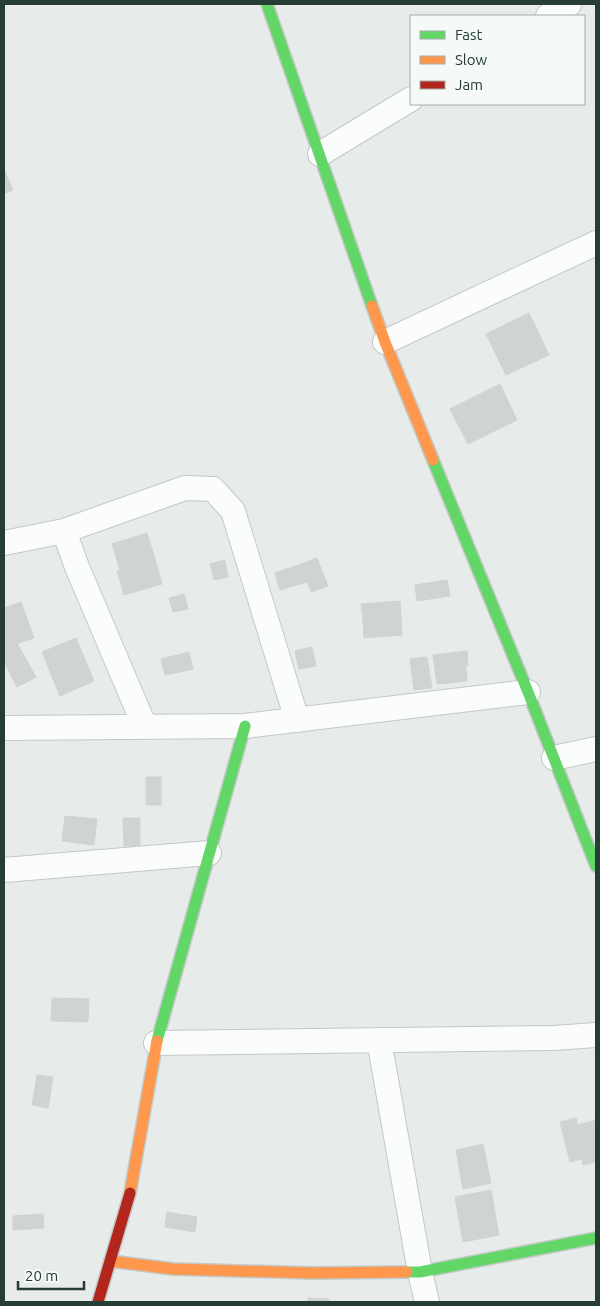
<svg xmlns="http://www.w3.org/2000/svg" width="600" height="1306" viewBox="0 0 600 1306" font-family="Ubuntu,sans-serif">
<style>
.building{fill:#cfd4d2;stroke:#cfd4d2}
.lines{fill:none;stroke-linecap:round;stroke-linejoin:round}
.street-casing{stroke:#c4c8c6;stroke-width:26}
.fast-casing{stroke:#c3c9c6;stroke-width:14}
.slow-casing{stroke:#c3c9c6;stroke-width:14}
.jam-casing{stroke:#c3c9c6;stroke-width:14}
.street{stroke:#fbfcfc;stroke-width:24}
.fast{stroke:#63d668;stroke-width:11}
.slow{stroke:#ff974d;stroke-width:11}
.jam{stroke:#b3261e;stroke-width:11}
</style>
<rect width="100%" height="100%" fill="#e7ebe9"/>
<!-- building -->
<path class="building" d="M 4,169 L 13,190 L 4,194 Z
M 529,313 L 549,355 L 506,375 L 486,334 Z
M 500,384 L 517,420 L 468,444 L 450,409 Z
M 147,533 L 155,559 L 120,570 L 112,544 Z
M 317,558 L 328,586 L 311,592 L 301,564 Z
M 155,559 L 162,584 L 124,595 L 117,571 Z
M 225,560 L 228,577 L 214,580 L 210,564 Z
M 301,564 L 307,582 L 280,590 L 275,573 Z
M 447,580 L 450,596 L 417,601 L 415,585 Z
M 184,594 L 188,609 L 173,612 L 169,598 Z
M 400,601 L 401,617 L 363,620 L 361,604 Z
M 21,602 L 34,638 L 4,648 L 4,608 Z
M 401,617 L 402,635 L 364,638 L 363,620 Z
M 76,638 L 94,681 L 60,696 L 42,652 Z
M 17,643 L 36,677 L 17,687 L 4,662 L 4,648 Z
M 312,647 L 316,666 L 299,669 L 295,651 Z
M 467,651 L 468,665 L 435,669 L 433,655 Z
M 189,652 L 193,669 L 165,675 L 161,659 Z
M 427,657 L 432,688 L 414,690 L 410,659 Z
M 466,666 L 467,681 L 437,684 L 435,669 Z
M 146,777 L 161,777 L 161,805 L 146,805 Z
M 65,816 L 97,819 L 94,845 L 62,841 Z
M 123,818 L 140,818 L 140,846 L 124,846 Z
M 52,998 L 89,999 L 88,1022 L 51,1021 Z
M 37,1075 L 53,1077 L 48,1108 L 32,1105 Z
M 576,1118 L 578,1125 L 596,1120 L 596,1162 L 583,1165 L 582,1159 L 570,1162 L 560,1122 Z
M 483,1144 L 491,1183 L 463,1189 L 456,1150 Z
M 491,1190 L 499,1235 L 463,1242 L 455,1197 Z
M 167,1212 L 197,1217 L 195,1232 L 165,1227 Z
M 43,1214 L 44,1228 L 13,1230 L 13,1216 Z
M 308,1298 L 329,1299 L 329,1302 L 308,1302 Z"/>
<g class="lines">
<!-- street casing -->
<g class="street-casing">
<path id="street" d="M 548,16 L 569,4
M 320,154 L 411,99
M 385,342 L 596,243
M 64,531 L 185,488 L 213,489 L 233,511 L 297,720
M 4,543 L 64,531 L 77,567 L 145,727
M 4,728 L 245,726 L 528,692
M 554,758 L 596,749
M 4,870 L 209,853
M 379,1040 L 420,1272 L 427,1302
M 156,1043 L 553,1038 L 596,1035"/>
</g>
<!-- fast casing -->
<g class="fast-casing">
<path id="fast" d="M 267,4 L 372,306
M 433,460 L 528,692 L 596,866
M 157,1041 L 245,726
M 407,1272 L 420,1272 L 596,1238"/>
</g>
<!-- slow casing -->
<g class="slow-casing">
<path id="slow" d="M 372,306 L 385,342 L 433,460
M 130,1193 L 157,1041
M 110,1261 L 173,1269 L 312,1273 L 407,1272"/>
</g>
<!-- jam casing -->
<g class="jam-casing">
<path id="jam" d="M 98,1302 L 130,1193"/>
</g>
<!-- street -->
<use href="#street" class="street"/>
<!-- fast -->
<use href="#fast" class="fast"/>
<!-- slow -->
<use href="#slow" class="slow"/>
<!-- jam -->
<use href="#jam" class="jam"/>
</g>
<!-- border -->
<rect width="600" height="1306" fill="none" stroke="#253d35" stroke-width="10"/>
<!-- legend -->
<rect x="410" y="15" width="175" height="90" fill="#f5f9f7" stroke="#a2aea9"/>
<rect x="420" y="31" width="25" height="8" fill="#63d668" stroke="#a2aea9"/>
<text x="455" y="40" font-size="15" fill="#253d35">Fast</text>
<rect x="420" y="56" width="25" height="8" fill="#ff974d" stroke="#a2aea9"/>
<text x="455" y="65" font-size="15" fill="#253d35">Slow</text>
<rect x="420" y="81" width="25" height="8" fill="#b3261e" stroke="#a2aea9"/>
<text x="455" y="90" font-size="15" fill="#253d35">Jam</text>
<!-- scale -->
<path d="M18 1281v8h66v-8" fill="none" stroke="#253d35" stroke-width="2.5"/>
<text x="25" y="1281" font-size="15" fill="#253d35" stroke="#f5f9f7" stroke-width="4" paint-order="stroke">20 m</text>
</svg>
